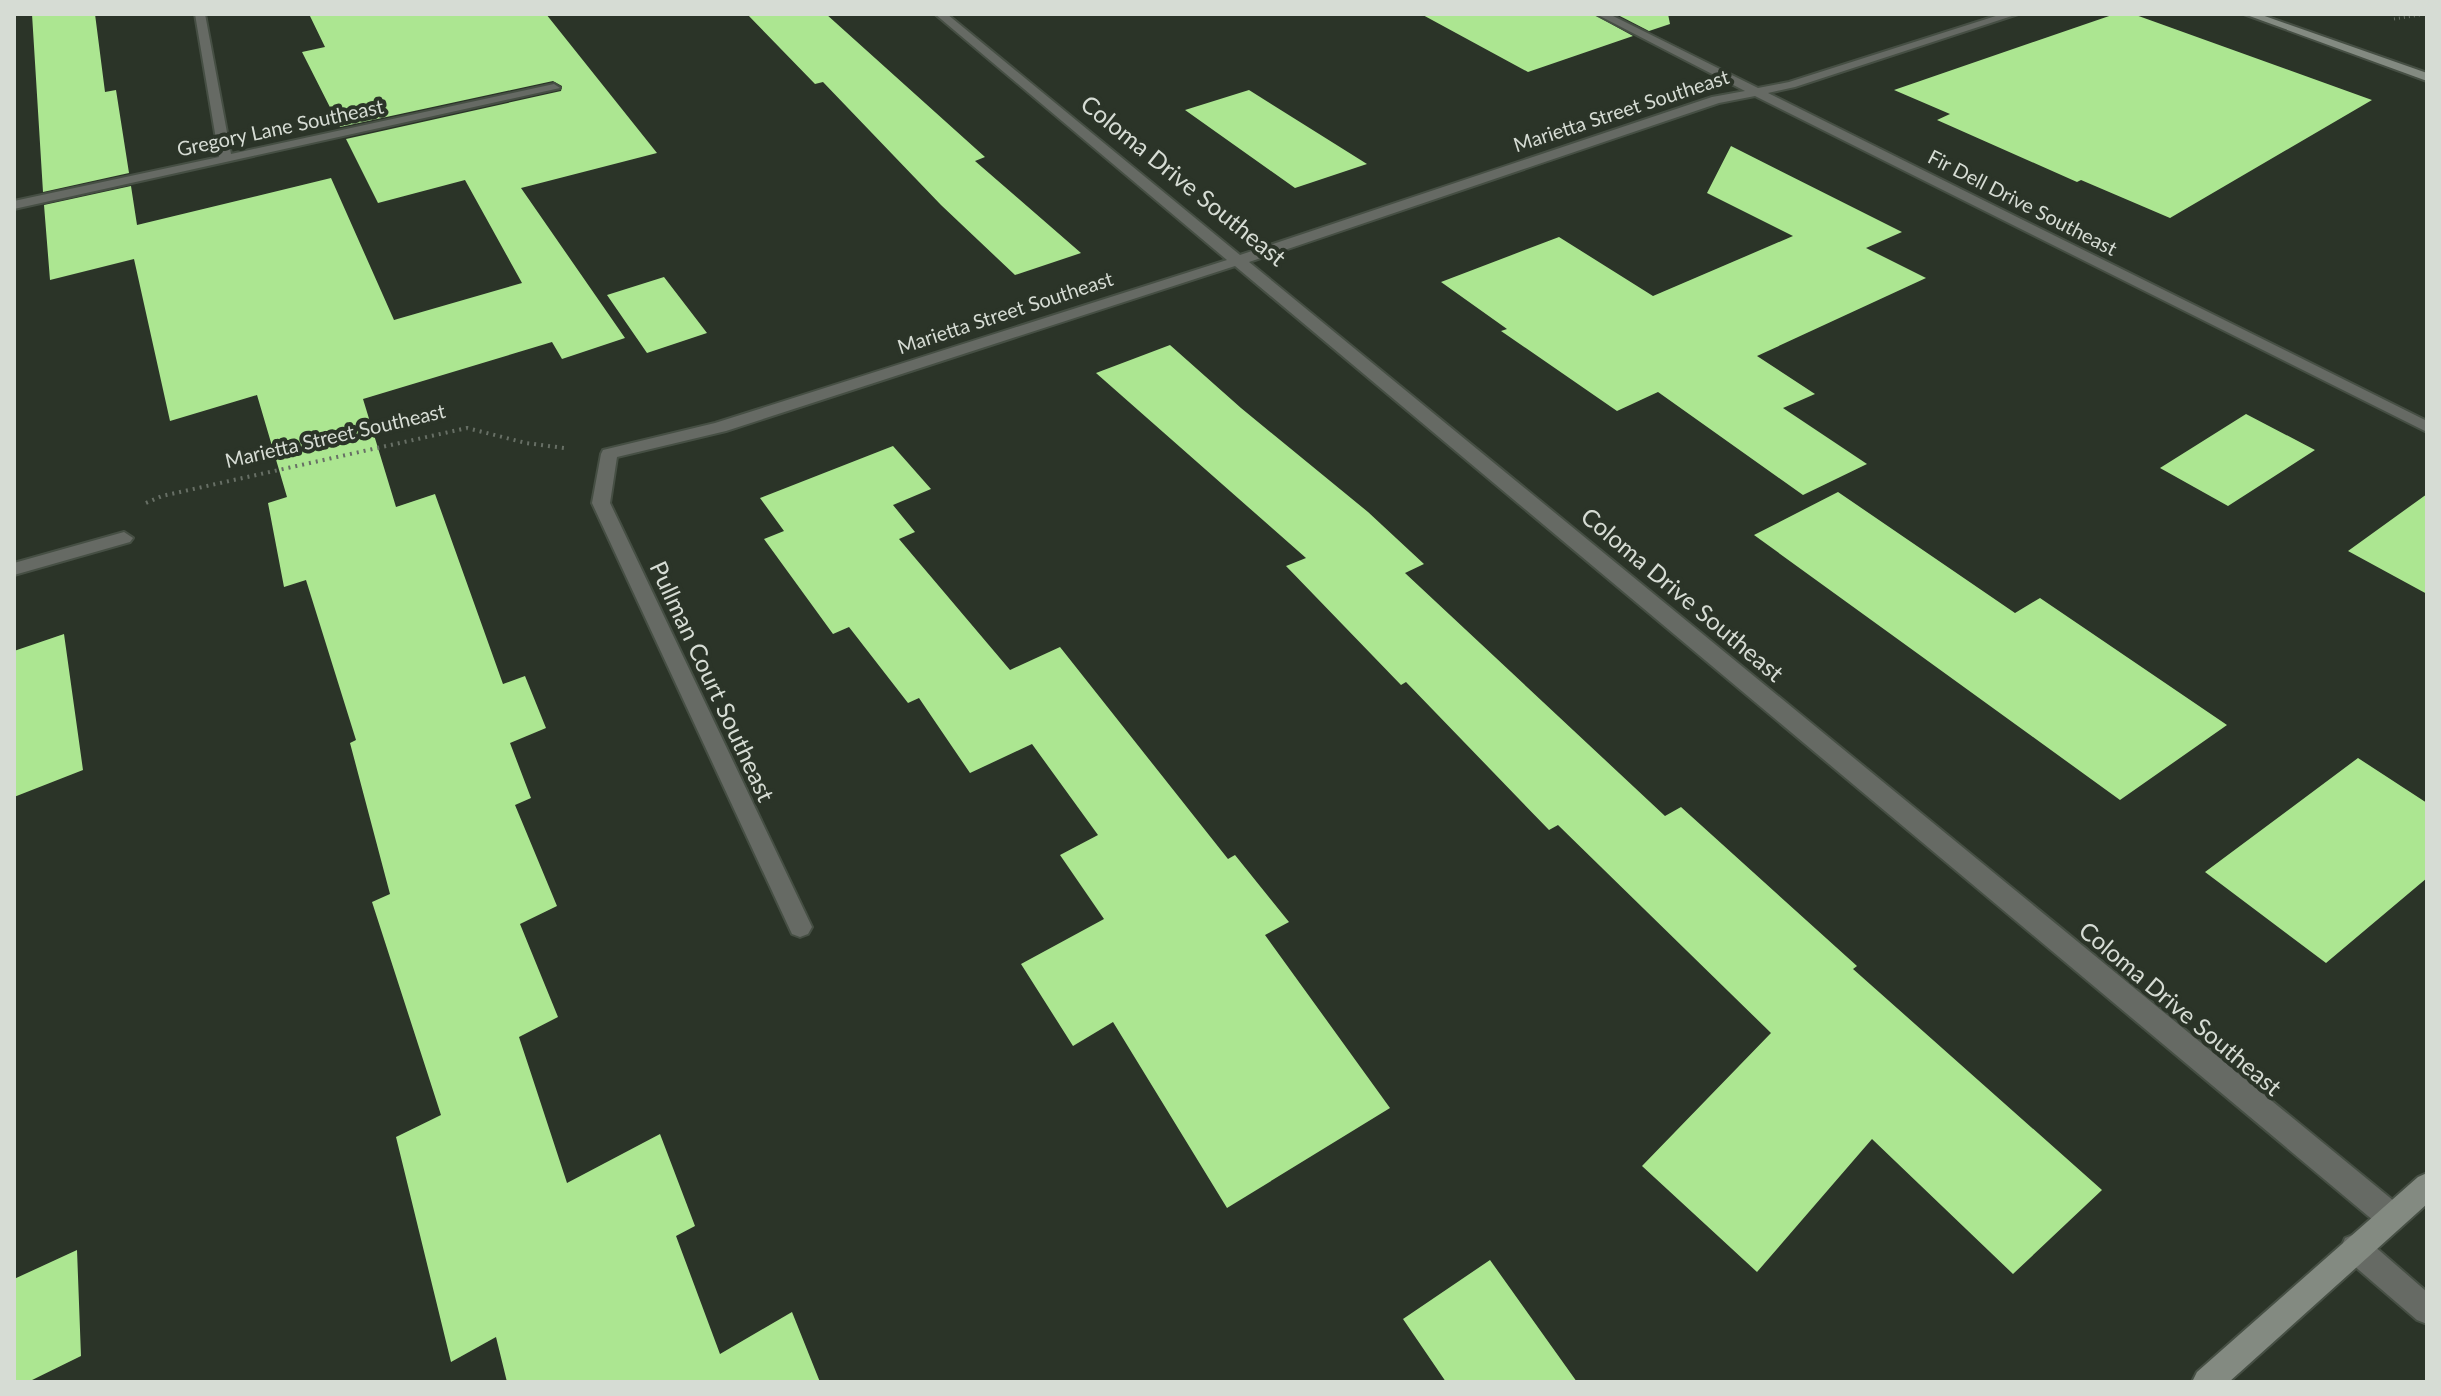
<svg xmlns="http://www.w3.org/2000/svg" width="2441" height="1396" viewBox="0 0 2441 1396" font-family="Lato,sans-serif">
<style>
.building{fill:#ace691}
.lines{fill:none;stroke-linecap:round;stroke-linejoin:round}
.lane-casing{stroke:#464f44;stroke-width:4}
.street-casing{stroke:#464f44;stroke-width:4}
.secondary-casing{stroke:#464f44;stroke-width:4}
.path-far1{stroke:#676f65;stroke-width:3;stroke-dasharray:1 4;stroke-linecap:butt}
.path{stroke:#676f65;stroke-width:4;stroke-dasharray:2 5;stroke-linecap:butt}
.lane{fill:#666a64;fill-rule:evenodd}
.street{fill:#666a64;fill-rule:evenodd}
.secondary{fill:#838a81;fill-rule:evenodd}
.labels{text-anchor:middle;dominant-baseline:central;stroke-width:8;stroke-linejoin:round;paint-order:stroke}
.far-street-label{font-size:20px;fill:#d6dcd4;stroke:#2b3428}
.street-label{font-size:24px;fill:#d6dcd4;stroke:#2b3428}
</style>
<rect width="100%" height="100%" fill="#2b3428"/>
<!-- building -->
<path class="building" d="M 32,14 L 95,14 L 105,92 L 116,90 L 129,173 L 43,192 Z
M 309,14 L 546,14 L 657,153 L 521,188 L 625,338 L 562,359 L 552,342 L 363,399 L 396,507 L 435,494 L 503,684 L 525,676 L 546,728 L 510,743 L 531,798 L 515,805 L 557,906 L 520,924 L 558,1017 L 519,1037 L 567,1183 L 660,1134 L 695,1226 L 676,1236 L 720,1354 L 792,1312 L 820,1382 L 507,1382 L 496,1337 L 451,1362 L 396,1137 L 441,1115 L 372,902 L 390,894 L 350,743 L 356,740 L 306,580 L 284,587 L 268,503 L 287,497 L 257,395 L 170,421 L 134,259 L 50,280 L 44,205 L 131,186 L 137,225 L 331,178 L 394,320 L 522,283 L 465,180 L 378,203 L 346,139 L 561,91 L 562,86 L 553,81 L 340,127 L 302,52 L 325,47 Z
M 747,14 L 826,14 L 985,157 L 975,161 L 1081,253 L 1015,275 L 941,205 L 823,82 L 815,84 Z
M 1421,14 L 1593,14 L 1633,36 L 1528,72 Z
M 1616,14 L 1668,14 L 1670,24 L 1649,31 Z
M 2115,14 L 2133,14 L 2372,100 L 2170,218 L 2081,180 L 2077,182 L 1937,120 L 1950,114 L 1894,90 Z
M 1249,90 L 1367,164 L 1295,188 L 1185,110 Z
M 1731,146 L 1902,232 L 1866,248 L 1926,278 L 1757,356 L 1815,394 L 1783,408 L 1867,464 L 1803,495 L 1658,392 L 1617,411 L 1501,331 L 1507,329 L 1441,282 L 1559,237 L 1653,296 L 1793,236 L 1707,193 Z
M 664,277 L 707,333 L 647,353 L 607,295 Z
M 1170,345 L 1241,408 L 1368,512 L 1424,564 L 1405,573 L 1665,816 L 1681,807 L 1857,966 L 1853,969 L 2102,1190 L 2013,1274 L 1872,1139 L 1757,1272 L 1642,1166 L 1771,1033 L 1558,825 L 1549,830 L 1406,682 L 1401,685 L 1286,566 L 1306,558 L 1096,373 Z
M 2246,414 L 2315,450 L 2228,506 L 2160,468 Z
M 893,446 L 931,489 L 893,505 L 915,532 L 899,539 L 1010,670 L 1060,647 L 1228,859 L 1235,855 L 1289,922 L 1265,935 L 1390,1108 L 1227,1208 L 1113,1022 L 1073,1046 L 1021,964 L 1104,919 L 1060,855 L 1098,835 L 1032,744 L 970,773 L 919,698 L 908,703 L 849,627 L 833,634 L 764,539 L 784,531 L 760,498 Z
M 1838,492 L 2015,613 L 2040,598 L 2227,725 L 2120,800 L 1754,535 Z
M 2427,494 L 2427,594 L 2348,551 Z
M 64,634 L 83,770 L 14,797 L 14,651 Z
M 2358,758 L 2427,803 L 2427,878 L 2326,963 L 2205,872 Z
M 77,1250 L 81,1356 L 28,1382 L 14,1382 L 14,1279 Z
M 1490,1260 L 1577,1382 L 1446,1382 L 1403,1319 Z"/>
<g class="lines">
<!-- lane casing -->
<g class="lane-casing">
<path id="lane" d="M 2355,1234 L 2365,1238 L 2427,1292 L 2427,1324 L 2417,1320 L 2345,1258 L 2341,1248 L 2345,1238 Z"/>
</g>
<!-- street casing -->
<g class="street-casing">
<path id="street" d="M 195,14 L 205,14 L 231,154 L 554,84 L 560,88 L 14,209 L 14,201 L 219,157 Z
M 935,14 L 947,14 L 1240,255 L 1712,97 L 1745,91 L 1596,14 L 1609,14 L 1758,88 L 1789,82 L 2002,14 L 2018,14 L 1795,87 L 1768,93 L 2427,421 L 2427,432 L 1755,96 L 1719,103 L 1249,262 L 2400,1206 L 2403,1216 L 2400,1226 L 2390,1229 L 2380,1226 L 1235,266 L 726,431 L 617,457 L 610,503 L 812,927 L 808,934 L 800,937 L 792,934 L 592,503 L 601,454 L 603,450 L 715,423 L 1227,260 Z
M 124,532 L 133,538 L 130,542 L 14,575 L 14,563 Z"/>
</g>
<!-- secondary casing -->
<g class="secondary-casing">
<path id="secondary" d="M 2244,14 L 2259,14 L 2427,73 L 2427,81 Z
M 2427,1173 L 2427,1204 L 2229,1382 L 2192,1382 L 2197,1372 L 2418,1177 Z"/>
</g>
<!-- path-far1 -->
<path class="path-far1" d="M 2394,19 L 2427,14"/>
<!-- path -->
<path class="path" d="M 146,503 L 162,496 L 467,428 L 526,443 L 564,448"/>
<!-- lane -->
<use href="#lane" class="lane"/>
<!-- street -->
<use href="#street" class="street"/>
<!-- secondary -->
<use href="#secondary" class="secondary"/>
</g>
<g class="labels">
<!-- far-street labels -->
<g class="far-street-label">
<text transform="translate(1621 110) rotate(-18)">Marietta Street Southeast</text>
<text transform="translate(280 127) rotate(-12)">Gregory Lane Southeast</text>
<text transform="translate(2023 202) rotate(27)">Fir Dell Drive Southeast</text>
<text transform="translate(1005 312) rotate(-18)">Marietta Street Southeast</text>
<text transform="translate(335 435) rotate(-13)">Marietta Street Southeast</text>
</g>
<!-- street labels -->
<g class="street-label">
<text transform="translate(1184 180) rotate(39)">Coloma Drive Southeast</text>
<text transform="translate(1683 594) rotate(40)">Coloma Drive Southeast</text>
<text transform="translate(713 681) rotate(65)">Pullman Court Southeast</text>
<text transform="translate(2181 1008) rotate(40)">Coloma Drive Southeast</text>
</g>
</g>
<!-- border -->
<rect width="2441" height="1396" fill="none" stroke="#d6dcd4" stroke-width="32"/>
</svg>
